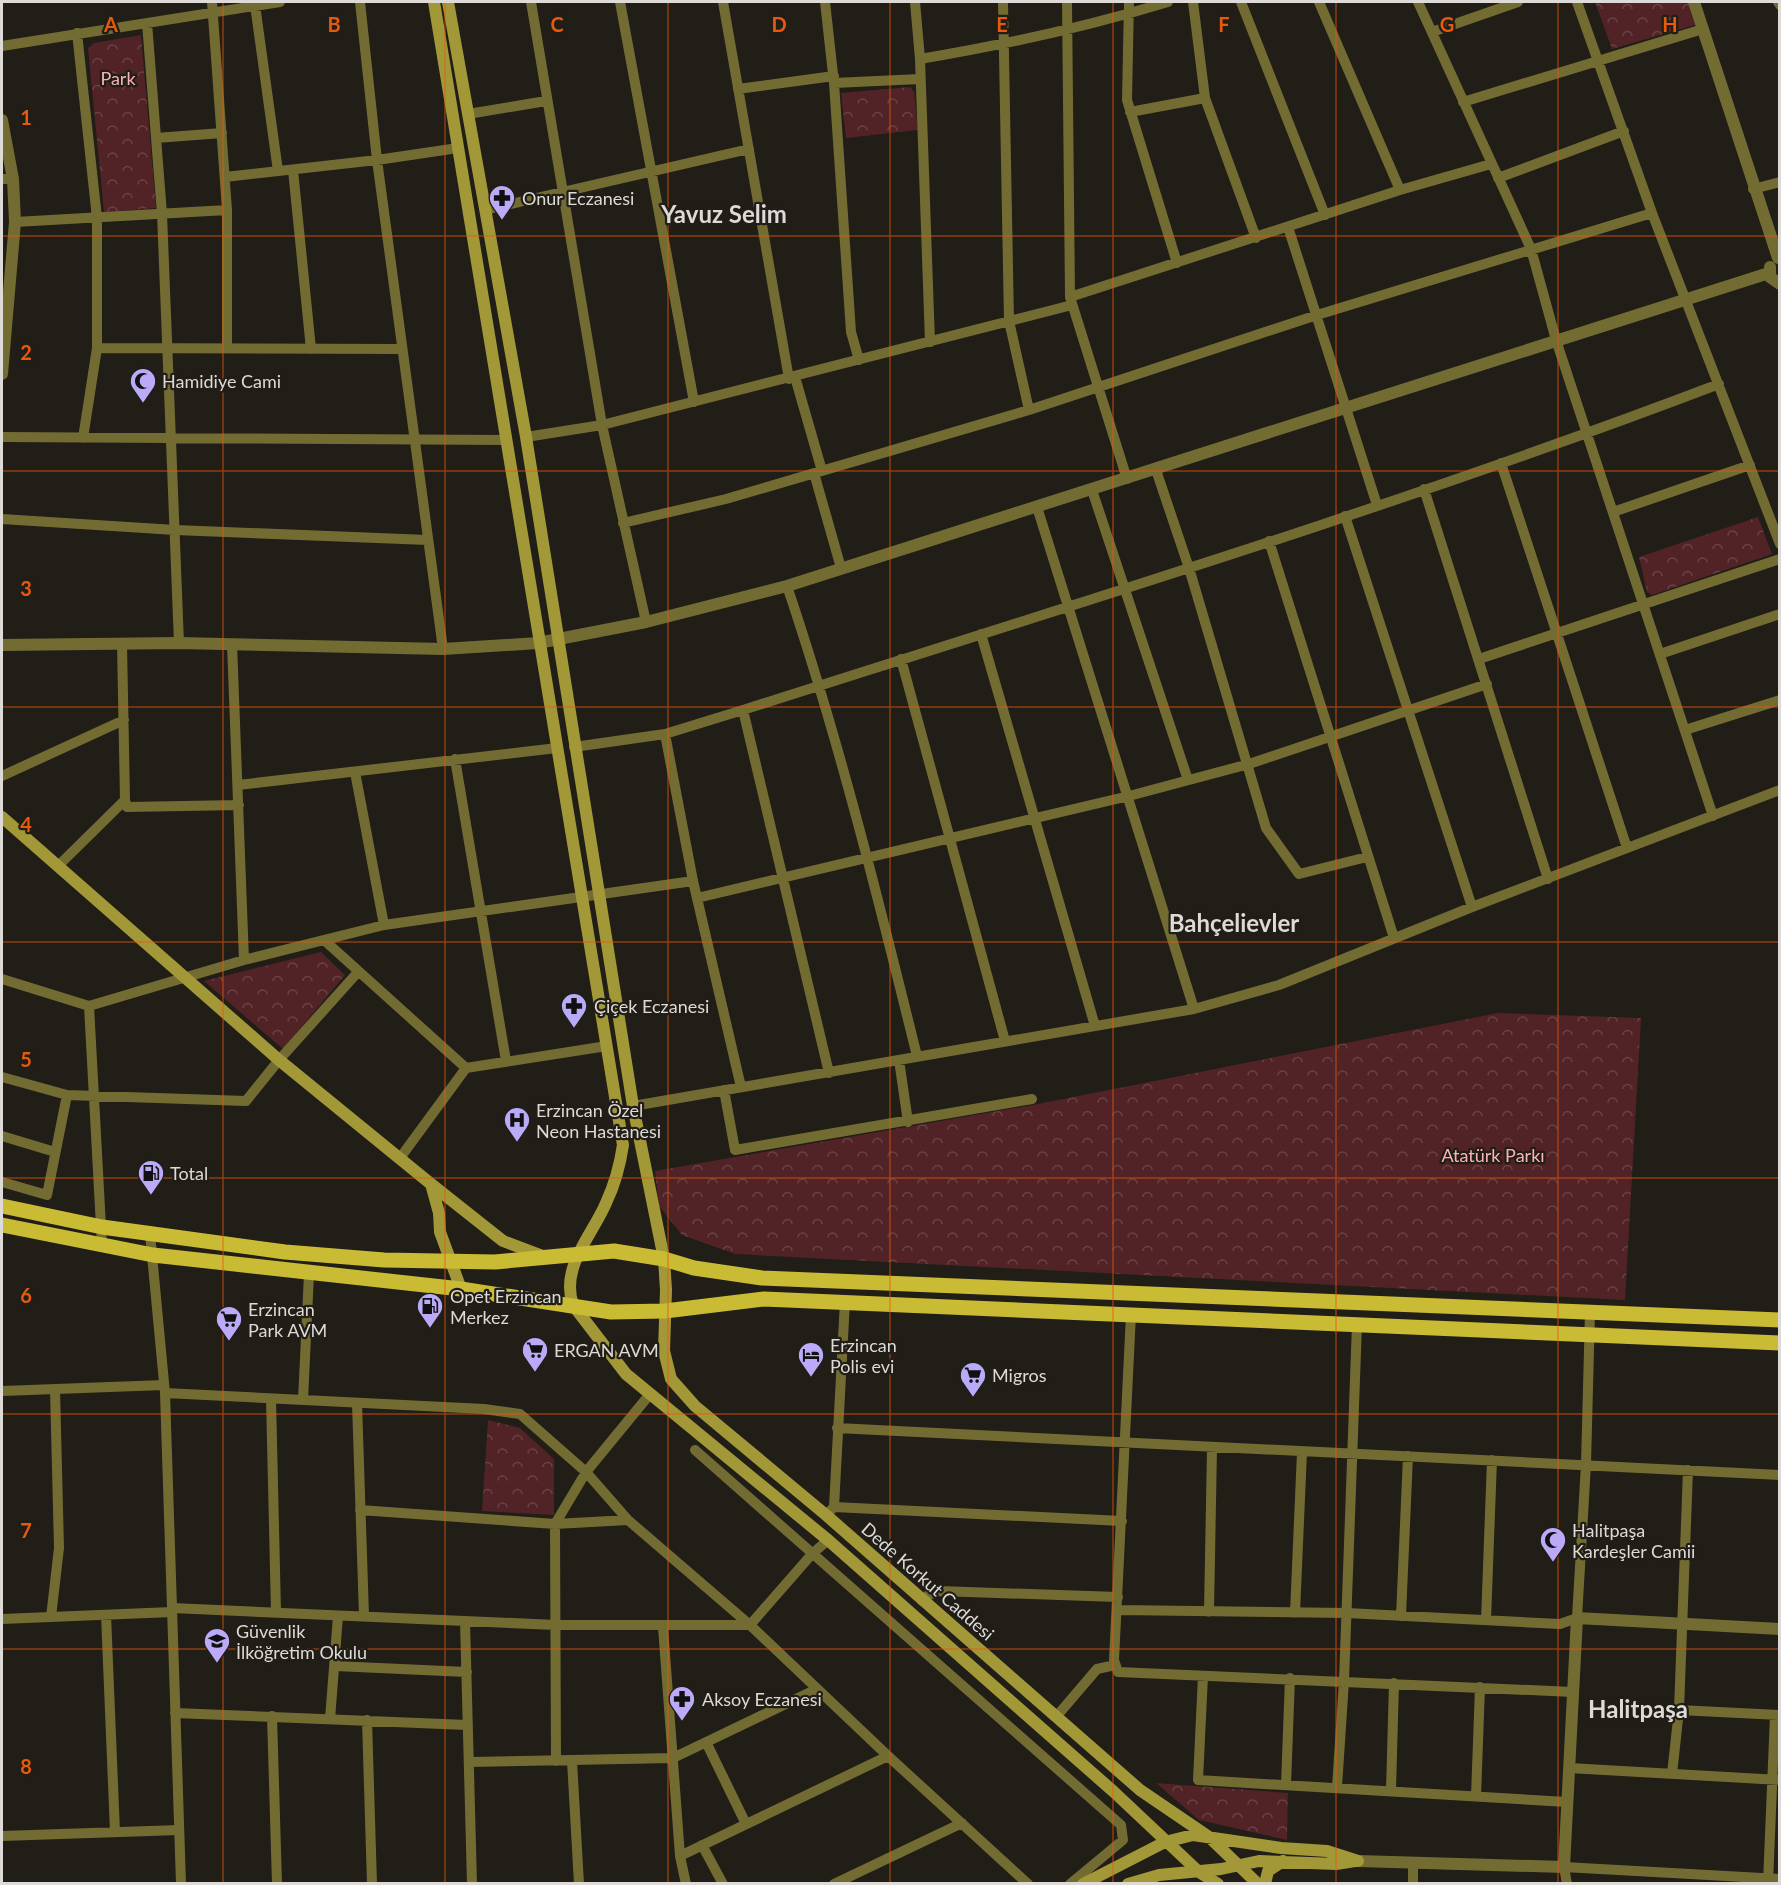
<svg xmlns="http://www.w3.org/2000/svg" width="1781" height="1885" viewBox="0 0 1781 1885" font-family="Lato,sans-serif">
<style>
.park{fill:url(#park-crowns)}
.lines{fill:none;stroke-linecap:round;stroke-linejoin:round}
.minor{stroke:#726c33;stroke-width:10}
.tertiary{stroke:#726c33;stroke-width:12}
.secondary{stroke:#a39837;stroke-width:12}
.primary{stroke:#cabb35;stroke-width:15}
.grid{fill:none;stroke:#e8590c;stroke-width:1.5;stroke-opacity:0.55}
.labels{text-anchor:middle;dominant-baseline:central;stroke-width:4.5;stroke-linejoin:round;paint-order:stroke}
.park-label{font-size:18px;fill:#fcb2b4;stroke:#211d17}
.poi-label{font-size:18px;fill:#dddad7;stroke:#211d17;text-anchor:start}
.street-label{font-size:18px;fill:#dddad7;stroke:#211d17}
.district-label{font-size:24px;font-weight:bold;fill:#dddad7;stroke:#211d17}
.grid-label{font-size:20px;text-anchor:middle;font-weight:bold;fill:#e8590c;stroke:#211d17;stroke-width:4.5;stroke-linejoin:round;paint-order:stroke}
</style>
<defs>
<pattern id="park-crowns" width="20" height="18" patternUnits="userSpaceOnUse" patternTransform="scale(1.5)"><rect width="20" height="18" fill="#512326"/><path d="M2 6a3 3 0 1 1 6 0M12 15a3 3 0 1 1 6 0" fill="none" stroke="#6a4245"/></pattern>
</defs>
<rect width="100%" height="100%" fill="#211d17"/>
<!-- park -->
<path class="park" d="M 1595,2 L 1688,2 L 1695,25 L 1612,49 Z
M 141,35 L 156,208 L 104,212 L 88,48 L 94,43 Z
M 910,87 L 914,92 L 918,130 L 846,138 L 841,93 Z
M 1758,517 L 1772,554 L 1652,595 L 1647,592 L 1639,557 Z
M 321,952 L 345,975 L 283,1049 L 204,981 Z
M 1498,1013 L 1641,1018 L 1625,1300 L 735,1254 L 682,1235 L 659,1206 L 655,1171 L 1033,1105 Z
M 488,1420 L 520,1428 L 554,1459 L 554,1515 L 482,1511 Z
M 1156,1783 L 1288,1793 L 1287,1840 L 1199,1820 Z"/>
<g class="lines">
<!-- minor -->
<path class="minor" d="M 212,2 L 227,210 L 227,348
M 360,2 L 377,160 L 443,649
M 531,2 L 602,425 L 646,622
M 620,2 L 694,402
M 723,2 L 789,379
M 825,2 L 834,83 L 851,332 L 859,360
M 915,2 L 920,59 L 930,342
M 1003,2 L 1009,321 L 1029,410
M 1067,2 L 1070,297 L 1127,479
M 1129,2 L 1127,100 L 1177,263
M 1193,2 L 1205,98 L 1256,238
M 1241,2 L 1325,215
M 1319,2 L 1400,190
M 1418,2 L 1531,249 L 1556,340 L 1713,816
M 1577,2 L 1652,213 L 1780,544
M 1778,2 L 1780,5
M 255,5 L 278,171
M 147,23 L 162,214 L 179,643
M 1432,32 L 1518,2
M 77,33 L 97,218 L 97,348 L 83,438
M 2,46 L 280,2
M 920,59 C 1004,45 1086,27 1168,2
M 834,83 L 920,79
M 738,89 L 834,76
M 1463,102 L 1703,29
M 1130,112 L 1205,98
M 468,114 L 546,101
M 156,138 L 222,133
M 293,170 L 311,349
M 225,177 L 377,160 L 458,148
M 1498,178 L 1624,131
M 2,179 L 13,179
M 1753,189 L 1780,182
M 485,210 L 749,149
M 15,222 L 227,210
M 1288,227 L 1377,505
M 1070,297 L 1400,190 L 1491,164
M 97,348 L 402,349
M 795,377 L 822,471
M 2,437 L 506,440
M 526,437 L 602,425 L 1072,305
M 1501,463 L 1627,848
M 1156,470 L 1189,568 L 1266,828 L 1299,874 L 1367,857
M 814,473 L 841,568
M 1424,489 L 1548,879
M 1092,490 L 1188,780
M 1037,507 L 1194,1009
M 1613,512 L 1750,465
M 1345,516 L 1472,907
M 2,519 L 175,530 L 428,540
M 623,523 L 726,499 L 1029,410 L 1317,315 L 1652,213
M 1269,541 L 1394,938
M 787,586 C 839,740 878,898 917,1056
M 981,634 L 1095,1026
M 122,643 L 125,800 L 127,807 L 239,805
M 232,644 L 244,960
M 1660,654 L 1780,614
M 901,659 L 1005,1041
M 1479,659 L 1780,559
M 743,710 L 829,1073
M 1685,730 L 1780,700
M 665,734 L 693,881 L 741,1087
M 574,747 L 665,734 L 743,710 C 1069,606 1399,506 1719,384
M 455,759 L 506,1061
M 355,772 L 384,925
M 2,776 L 124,720
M 238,785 L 557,748
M 58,866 L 125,800
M 697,898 L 1129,796 L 1249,764 L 1487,684
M 324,940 L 466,1068
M 2,979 L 89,1006 L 244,960 L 384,925 L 693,881
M 89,1006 L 102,1245
M 899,1060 L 908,1122
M 2,1077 L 67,1095 L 246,1101 L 279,1060 L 358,972
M 724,1090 L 735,1150 L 1032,1099
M 633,1106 L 1194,1009 L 1279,985 L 1472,907 L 1780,790
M 2,1136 L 55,1152
M 400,1158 L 466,1068 L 607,1046
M 2,1182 L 47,1195 L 67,1095
M 150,1234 L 165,1393 L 181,1884
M 1131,1314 L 1114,1660 L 1118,1672 L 1573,1692
M 2,1391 L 164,1385
M 165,1393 L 484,1409 L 520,1414 L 586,1472 L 628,1520 L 750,1625 L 888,1756 L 1028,1884
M 271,1399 L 276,1612
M 303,1400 L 309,1274
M 357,1403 L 364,1616
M 837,1428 L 1780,1475
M 695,1450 L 1121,1825 L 1123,1840 L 1070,1884
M 834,1507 L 1122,1521
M 360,1510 L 555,1524 L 628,1520
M 830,1511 L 834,1507 L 845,1301
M 922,1601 L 928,1595 L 939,1591 L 1118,1597
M 172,1608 L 556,1625 L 750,1625 L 812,1554 L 828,1540
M 1118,1610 L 1347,1613 L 1560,1624 L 1577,1618 L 1586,1464 L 1590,1312
M 1209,1612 L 1212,1448
M 1295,1613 L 1302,1452
M 106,1615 L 115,1832
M 1401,1616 L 1408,1456
M 51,1617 L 59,1548 L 55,1389
M 2,1619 L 172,1612
M 1486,1620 L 1492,1460
M 465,1621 L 472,1884
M 663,1627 L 680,1856 L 686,1884
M 335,1666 L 467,1672
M 1203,1676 L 1198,1780 L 1567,1802
M 1679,1710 L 1779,1715
M 175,1713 L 467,1725
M 272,1716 L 277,1884
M 1056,1717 L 1097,1669 L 1115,1665
M 330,1719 L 338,1616
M 367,1720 L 372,1884
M 706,1742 L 746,1824
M 556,1761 L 555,1524 L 586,1472 L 650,1394
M 572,1761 L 579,1884
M 469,1762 L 673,1758 L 817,1689
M 1569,1768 L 1780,1780
M 1672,1774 L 1679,1710 L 1688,1470
M 1286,1785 L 1290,1678
M 1337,1787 L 1344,1681 L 1357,1324
M 1391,1790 L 1394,1683
M 1476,1796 L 1480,1687
M 2,1836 L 179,1830
M 702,1845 L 723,1884
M 680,1856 L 888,1756
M 1768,1883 L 1775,1715
M 834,1884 L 962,1823
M 1413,1884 L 1413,1863
M 1567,1884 L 1564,1867 L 1780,1879"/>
<!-- tertiary -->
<path class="tertiary" d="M 1694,2 L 1778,258
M 2,120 L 13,179 L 15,222 L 2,374
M 1770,267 L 1770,277 L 1780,284
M 2,645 L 179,643 L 443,649 L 538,643 L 646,622 L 787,586 L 1769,273
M 1358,1861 L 1564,1867 L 1577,1618 L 1780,1629"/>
<!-- secondary -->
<path class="secondary" d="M 434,2 L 623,1145 C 620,1165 615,1184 606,1203 C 592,1236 560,1267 573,1305 L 626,1374 L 828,1540 L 1114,1792 L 1199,1872 L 1218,1884
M 448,2 L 526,437 L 633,1106 L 664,1259 L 666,1290 L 664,1351 L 671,1379 L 695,1406 L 826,1515 L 1140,1790 L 1209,1837 L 1258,1884
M 2,817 L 279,1060 L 431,1184 L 503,1241 L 543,1256
M 431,1184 L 439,1213 L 440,1232 L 461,1289
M 1083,1884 L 1165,1842 L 1193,1835 L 1281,1848 L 1327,1851 L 1358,1861
M 1128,1884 L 1159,1875 L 1221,1869 L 1259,1861 L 1336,1864 L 1355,1861
M 1265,1884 L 1268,1871 L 1283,1861"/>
<!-- primary -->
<path class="primary" d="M 2,1206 L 102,1227 L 285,1252 L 384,1260 L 495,1262 L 614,1251 L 664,1259 L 694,1268 L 762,1278 L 1780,1320
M 2,1225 L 153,1255 L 461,1289 L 611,1312 L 665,1311 L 764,1299 L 1780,1343"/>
</g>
<!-- grid -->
<path class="grid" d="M 223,2 L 223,1884M 445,2 L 445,1884M 668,2 L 668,1884M 890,2 L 890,1884M 1113,2 L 1113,1884M 1336,2 L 1336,1884M 1558,2 L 1558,1884M 2,236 L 1780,236M 2,471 L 1780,471M 2,707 L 1780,707M 2,942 L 1780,942M 2,1178 L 1780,1178M 2,1414 L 1780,1414M 2,1649 L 1780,1649"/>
<!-- icons -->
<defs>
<g id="pharmacy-pin" transform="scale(1.35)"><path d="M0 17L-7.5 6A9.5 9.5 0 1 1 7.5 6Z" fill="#baaaf7" stroke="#211d17"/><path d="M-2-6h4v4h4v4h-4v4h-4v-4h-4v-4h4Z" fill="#111"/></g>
<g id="mosque-pin" transform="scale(1.35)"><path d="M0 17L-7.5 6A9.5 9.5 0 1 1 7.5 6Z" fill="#baaaf7" stroke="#211d17"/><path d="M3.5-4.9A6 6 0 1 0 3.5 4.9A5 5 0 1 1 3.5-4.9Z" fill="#111"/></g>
<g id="hospital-pin" transform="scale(1.35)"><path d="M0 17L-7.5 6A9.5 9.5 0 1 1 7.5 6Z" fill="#baaaf7" stroke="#211d17"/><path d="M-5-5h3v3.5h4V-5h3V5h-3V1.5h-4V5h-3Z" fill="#111"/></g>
<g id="fuel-pin" transform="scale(1.35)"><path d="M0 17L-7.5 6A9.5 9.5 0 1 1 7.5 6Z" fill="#baaaf7" stroke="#211d17"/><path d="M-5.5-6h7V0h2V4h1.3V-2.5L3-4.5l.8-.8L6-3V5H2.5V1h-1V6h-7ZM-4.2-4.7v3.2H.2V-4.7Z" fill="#111"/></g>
<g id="supermarket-pin" transform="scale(1.35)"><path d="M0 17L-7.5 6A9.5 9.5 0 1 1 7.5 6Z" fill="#baaaf7" stroke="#211d17"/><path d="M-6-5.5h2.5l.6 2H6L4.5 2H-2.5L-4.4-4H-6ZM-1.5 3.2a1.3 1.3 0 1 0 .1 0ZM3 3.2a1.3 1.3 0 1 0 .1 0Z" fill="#111"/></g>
<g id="hotel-pin" transform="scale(1.35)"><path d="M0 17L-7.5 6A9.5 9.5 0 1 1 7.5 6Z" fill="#baaaf7" stroke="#211d17"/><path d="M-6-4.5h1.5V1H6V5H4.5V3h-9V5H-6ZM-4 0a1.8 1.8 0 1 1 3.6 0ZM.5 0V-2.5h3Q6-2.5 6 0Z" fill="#111"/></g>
<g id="school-pin" transform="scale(1.35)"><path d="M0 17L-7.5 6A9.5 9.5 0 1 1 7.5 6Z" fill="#baaaf7" stroke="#211d17"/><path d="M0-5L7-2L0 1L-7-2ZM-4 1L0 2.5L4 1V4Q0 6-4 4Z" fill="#111"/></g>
</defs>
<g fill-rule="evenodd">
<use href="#pharmacy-pin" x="502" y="198"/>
<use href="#mosque-pin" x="143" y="381"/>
<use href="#pharmacy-pin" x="574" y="1006"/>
<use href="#hospital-pin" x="517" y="1120"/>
<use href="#fuel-pin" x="151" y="1173"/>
<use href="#fuel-pin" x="430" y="1306"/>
<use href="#supermarket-pin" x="229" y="1319"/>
<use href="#supermarket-pin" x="535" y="1350"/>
<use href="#hotel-pin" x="811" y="1355"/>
<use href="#supermarket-pin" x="973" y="1375"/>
<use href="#mosque-pin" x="1553" y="1540"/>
<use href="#school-pin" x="217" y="1641"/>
<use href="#pharmacy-pin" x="682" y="1699"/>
</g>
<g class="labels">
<!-- park labels -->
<g class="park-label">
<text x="118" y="78">Park</text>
<text x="1493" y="1155">Atatürk Parkı</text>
</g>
<!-- poi labels -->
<g class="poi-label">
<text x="522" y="198">Onur Eczanesi</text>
<text x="162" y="381">Hamidiye Cami</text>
<text x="594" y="1006">Çiçek Eczanesi</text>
<text x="536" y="1110">Erzincan Özel<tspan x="536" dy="21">Neon Hastanesi</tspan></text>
<text x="170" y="1173">Total</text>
<text x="450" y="1296">Opet Erzincan<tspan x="450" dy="21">Merkez</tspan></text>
<text x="248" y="1309">Erzincan<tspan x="248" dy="21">Park AVM</tspan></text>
<text x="830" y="1345">Erzincan<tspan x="830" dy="21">Polis evi</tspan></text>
<text x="554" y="1350">ERGAN AVM</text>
<text x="992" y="1375">Migros</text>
<text x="1572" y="1530">Halitpaşa<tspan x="1572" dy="21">Kardeşler Camii</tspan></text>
<text x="236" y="1631">Güvenlik<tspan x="236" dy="21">İlköğretim Okulu</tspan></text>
<text x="702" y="1699">Aksoy Eczanesi</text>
</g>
<!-- street labels -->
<g class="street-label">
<text transform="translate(928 1581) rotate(41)">Dede Korkut Caddesi</text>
</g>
<!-- district labels -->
<g class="district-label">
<text x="724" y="213">Yavuz Selim</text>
<text x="1234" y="922">Bahçelievler</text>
<text x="1638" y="1708">Halitpaşa</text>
</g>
</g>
<g class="grid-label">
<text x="111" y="32">A</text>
<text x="334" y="32">B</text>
<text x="557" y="32">C</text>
<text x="779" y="32">D</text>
<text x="1002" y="32">E</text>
<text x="1224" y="32">F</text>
<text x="1447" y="32">G</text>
<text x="1670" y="32">H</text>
<text x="26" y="125">1</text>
<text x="26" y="360">2</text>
<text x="26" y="596">3</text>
<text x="26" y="832">4</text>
<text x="26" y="1067">5</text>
<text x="26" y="1303">6</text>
<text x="26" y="1538">7</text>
<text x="26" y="1774">8</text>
</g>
<!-- border -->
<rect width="1781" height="1885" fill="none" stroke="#dddad7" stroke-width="6"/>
</svg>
